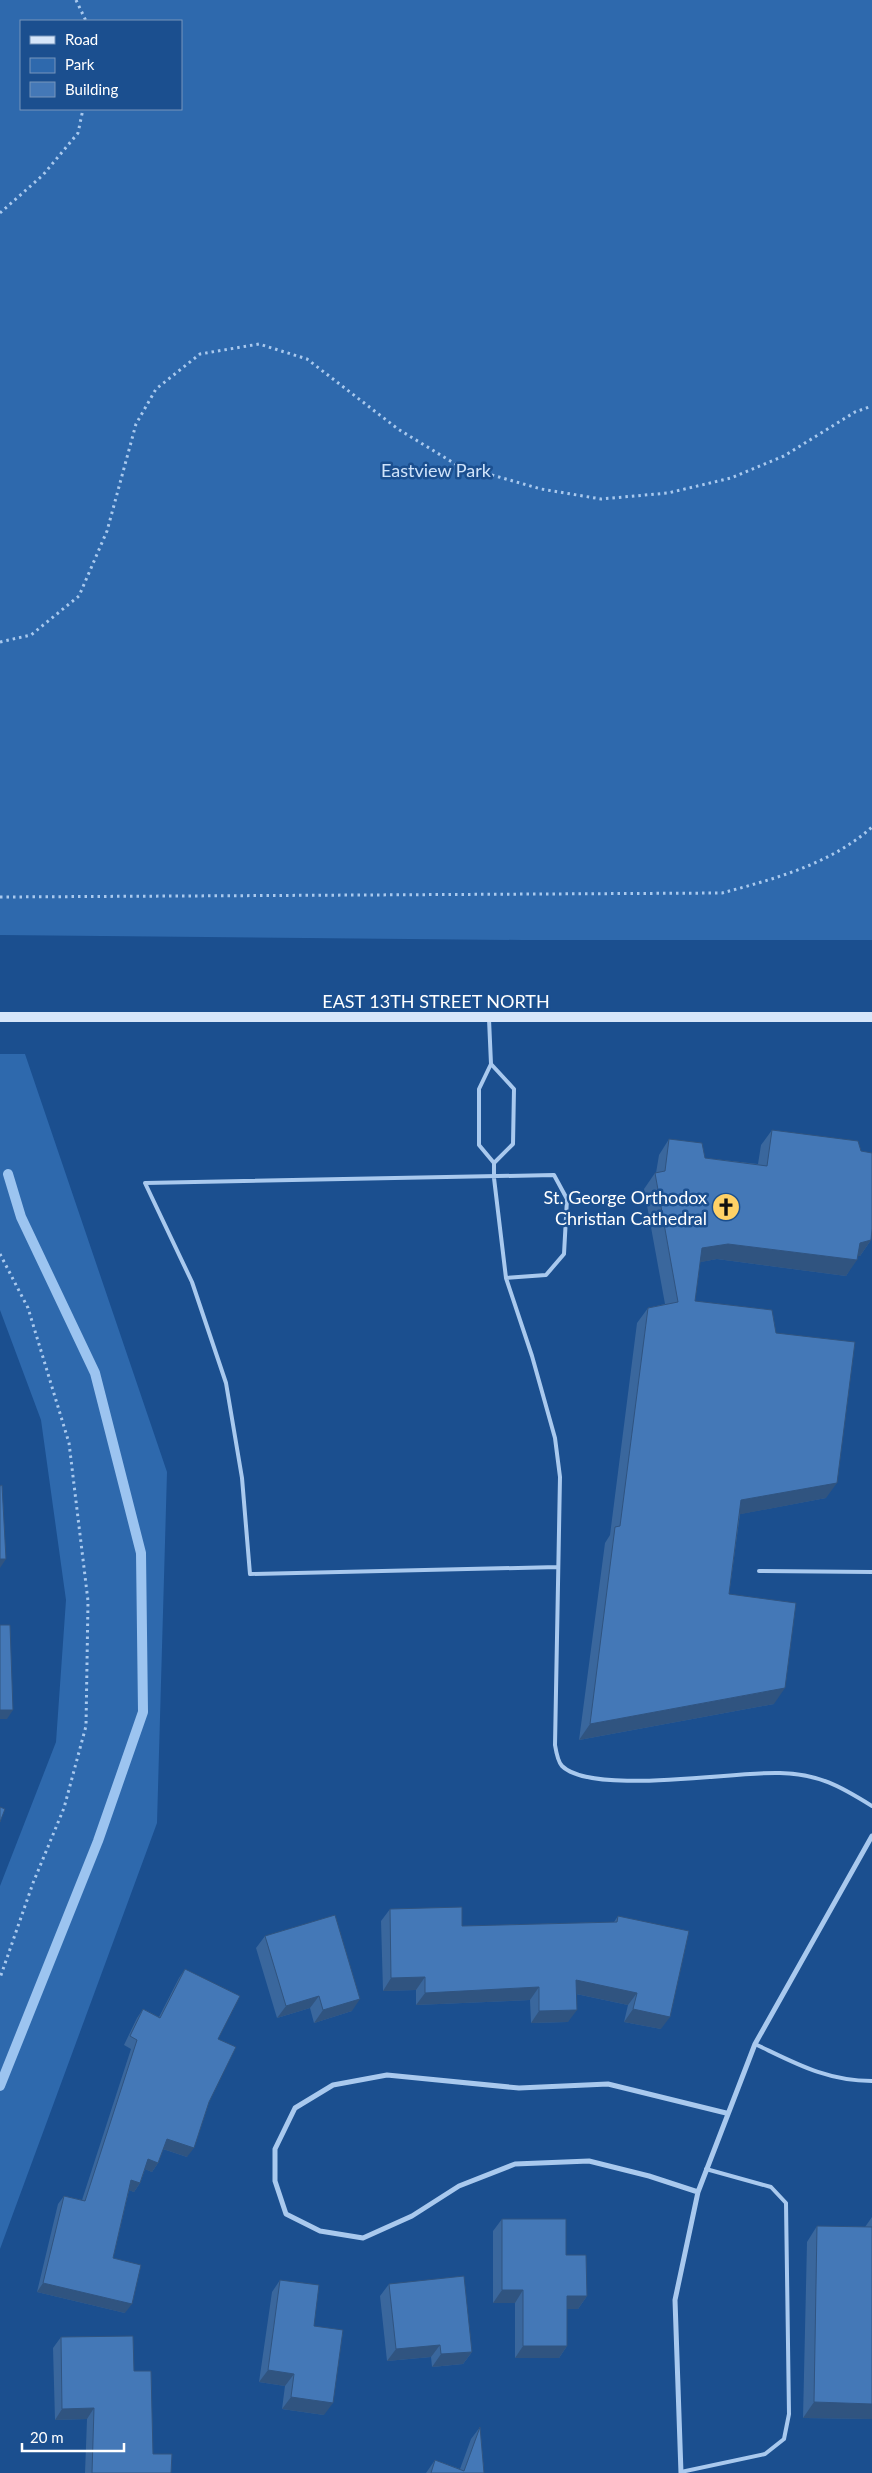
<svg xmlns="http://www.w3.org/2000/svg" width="872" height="2473" viewBox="0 0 872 2473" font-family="Lato,sans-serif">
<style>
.green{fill:#2e69ad;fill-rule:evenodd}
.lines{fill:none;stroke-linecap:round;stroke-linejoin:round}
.stream{stroke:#9cc4f0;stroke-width:10}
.path{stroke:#a9c9ee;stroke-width:3;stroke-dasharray:2.5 4;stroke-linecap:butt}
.lane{stroke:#a9c9ee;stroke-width:4}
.street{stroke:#a9c9ee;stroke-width:5}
.secondary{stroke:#d6e6fa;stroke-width:10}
.wall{fill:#3a679d}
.shaded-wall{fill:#305480}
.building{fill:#4478b7;stroke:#305480}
.labels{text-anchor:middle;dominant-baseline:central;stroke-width:5;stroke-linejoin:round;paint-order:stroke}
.park-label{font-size:18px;fill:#cfe3fa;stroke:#1b4f8f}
.street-label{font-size:18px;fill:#fff;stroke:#1b4f8f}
.poi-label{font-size:18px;fill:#fff;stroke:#1b4f8f;text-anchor:end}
</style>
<rect width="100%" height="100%" fill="#1b4f8f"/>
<!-- green -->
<path class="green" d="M 0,0 L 872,0 L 872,940 L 523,940 L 0,935 ZM 181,21 L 181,109 L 21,109 L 21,21 Z
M 0,1054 L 25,1054 L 167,1472 L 157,1823 L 0,2249 L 0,1886 L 56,1742 L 66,1600 L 41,1420 L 0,1310 Z"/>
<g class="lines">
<!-- stream -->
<path class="stream" d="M 0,2086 L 98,1841 L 143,1712 L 141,1553 L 95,1373 L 21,1217 L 8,1174"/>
<!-- path -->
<path class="path" d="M 76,0 L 86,21
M 0,213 L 43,175 L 78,133 L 83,109
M 0,642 L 31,635 L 79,596 L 107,531 L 136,424 L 156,389 L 200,354 L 259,344 L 307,359 L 398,429 L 457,465 L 541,489 L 601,499 L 668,493 L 731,478 L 784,456 L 855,412 L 872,406
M 0,897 L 722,893 C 774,879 831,864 872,827
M 0,1254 L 28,1308 L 69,1443 L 88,1601 L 86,1726 L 64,1808 L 33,1883 L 0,1978"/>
<!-- lane -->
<path class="lane" d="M 489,1019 L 491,1064 L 479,1089 L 479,1145 L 494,1163 L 494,1178 L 506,1278 L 532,1356 L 555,1438 L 560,1477 L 555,1745 C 556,1751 558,1762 562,1766 C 593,1796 735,1771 780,1773 C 819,1774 840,1786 872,1806
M 491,1064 L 514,1089 L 513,1144 L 494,1163
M 506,1278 L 546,1275 L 564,1254 L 567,1199 L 554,1175 L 145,1183 L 192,1282 L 226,1383 L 242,1478 L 250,1574 L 558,1567
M 759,1571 L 872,1572
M 755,2044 C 795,2063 826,2081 872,2081
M 681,2472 L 765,2454 L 784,2439 L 789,2414 L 786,2203 L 771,2187 L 706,2169"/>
<!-- street -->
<path class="street" d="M 698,2192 L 649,2176 L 589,2161 L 515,2164 L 459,2186 L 412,2216 L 363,2238 L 320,2231 L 286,2214 L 275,2181 L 275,2149 L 295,2108 L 333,2085 L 387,2075 L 519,2088 L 608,2084 L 726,2113
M 681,2473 L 675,2300 L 698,2192 L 755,2044 L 872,1836"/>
<!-- secondary -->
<path class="secondary" d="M 0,1017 L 872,1017"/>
</g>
<!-- wall -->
<path class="wall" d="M 772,1130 L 871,1240 L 860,1256 L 858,1256 L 846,1276 L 717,1259 L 700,1262 L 695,1301 L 776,1333 L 826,1498 L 740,1514 L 729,1594 L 774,1704 L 579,1740 L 605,1543 L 610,1535 L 637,1323 L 648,1308 L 665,1304 L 644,1189 L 655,1173 L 656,1173 L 659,1155 L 669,1139 L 705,1158 L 758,1164 L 761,1145 Z
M 390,1909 L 462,1926 L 614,1922 L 618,1916 L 661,2029 L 624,2022 L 628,2005 L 576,1994 L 568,2022 L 531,2023 L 530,2000 L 416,2005 L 416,1990 L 383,1991 L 381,1921 Z
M 265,1936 L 352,2011 L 314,2023 L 310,2008 L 277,2018 L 256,1948 Z
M 185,1969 L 218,2039 L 209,2102 L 187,2157 L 163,2149 L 158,2163 L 152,2172 L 145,2169 L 140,2183 L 134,2192 L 129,2190 L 113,2258 L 125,2313 L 37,2292 L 58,2204 L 64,2196 L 82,2200 L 131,2049 L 124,2045 L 137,2018 L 143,2009 L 159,2017 L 179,1978 Z
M 872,2217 L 872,2419 L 803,2418 L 807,2242 L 817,2226 L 865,2227 Z
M 502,2219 L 566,2255 L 587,2296 L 578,2309 L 567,2309 L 567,2346 L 559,2358 L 515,2358 L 515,2303 L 493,2303 L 493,2231 Z
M 280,2280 L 314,2326 L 324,2415 L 282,2409 L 285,2386 L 259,2382 L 272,2292 Z
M 389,2284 L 472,2352 L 463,2364 L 432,2367 L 431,2357 L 387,2361 L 380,2296 Z
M 61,2337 L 134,2371 L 153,2454 L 171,2473 L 85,2473 L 87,2419 L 55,2420 L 53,2348 Z
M 480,2427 L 484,2473 L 426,2473 L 435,2460 L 460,2469 L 471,2439 Z"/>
<!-- shaded-wall -->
<path class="shaded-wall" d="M 871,1240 L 860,1256 L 849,1258 L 860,1243 Z
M 728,1244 L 857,1260 L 846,1276 L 717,1259 L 691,1264 L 702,1248 Z
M 837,1483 L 826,1498 L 731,1516 L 741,1500 Z
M 0,1559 L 6,1559 L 0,1568 Z
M 785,1688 L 774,1704 L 579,1740 L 590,1724 Z
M 0,1710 L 13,1710 L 7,1719 L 0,1719 Z
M 425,1977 L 416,1990 L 383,1991 L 391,1978 Z
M 576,1980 L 637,1993 L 628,2005 L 567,1992 Z
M 539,1987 L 530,2000 L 416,2005 L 425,1993 Z
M 319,1996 L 310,2008 L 277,2018 L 286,2006 Z
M 360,1999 L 352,2011 L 314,2023 L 323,2010 Z
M 633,2009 L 670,2017 L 661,2029 L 624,2022 Z
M 577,2010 L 568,2022 L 531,2023 L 539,2011 Z
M 167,2139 L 194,2148 L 187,2157 L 160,2148 Z
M 148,2159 L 158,2163 L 152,2172 L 142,2168 Z
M 131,2180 L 140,2183 L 134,2192 L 125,2189 Z
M 43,2283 L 132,2304 L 125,2313 L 37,2292 Z
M 502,2290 L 523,2290 L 515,2303 L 493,2303 Z
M 567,2296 L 587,2296 L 578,2309 L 559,2309 Z
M 440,2345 L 431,2357 L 387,2361 L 396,2349 Z
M 523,2346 L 567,2346 L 559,2358 L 515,2358 Z
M 472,2352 L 463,2364 L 432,2367 L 441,2354 Z
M 268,2370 L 294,2374 L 285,2386 L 259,2382 Z
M 291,2397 L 333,2403 L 324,2415 L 282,2409 Z
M 814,2402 L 872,2404 L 872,2419 L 803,2418 Z
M 94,2408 L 87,2419 L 55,2420 L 62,2409 Z"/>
<!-- building -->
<path class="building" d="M 772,1130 L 858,1141 L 861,1151 L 872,1153 L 872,1229 L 871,1240 L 860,1243 L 857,1260 L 728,1244 L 702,1248 L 695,1301 L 772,1310 L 776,1333 L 855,1342 L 837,1483 L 741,1500 L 729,1594 L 796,1603 L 785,1688 L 590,1724 L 615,1527 L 620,1526 L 648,1308 L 678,1302 L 655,1173 L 665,1171 L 669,1139 L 702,1143 L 705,1158 L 767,1166 Z
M 2,1485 L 6,1559 L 0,1559 L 0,1486 Z
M 0,1625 L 10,1625 L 13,1710 L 0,1710 Z
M 0,1807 L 5,1809 L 0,1822 Z
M 462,1907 L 462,1926 L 617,1922 L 618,1916 L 689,1931 L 670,2017 L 633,2009 L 637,1993 L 576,1980 L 577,2010 L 539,2011 L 539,1987 L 425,1993 L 425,1977 L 391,1978 L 390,1909 Z
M 335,1915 L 360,1999 L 323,2010 L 319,1996 L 286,2006 L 265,1936 Z
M 185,1969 L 240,1996 L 218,2039 L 236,2047 L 209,2102 L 194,2148 L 167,2139 L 158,2163 L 148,2159 L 140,2183 L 131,2180 L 113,2258 L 141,2265 L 132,2304 L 43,2283 L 64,2196 L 85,2201 L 137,2040 L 130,2036 L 143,2009 L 160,2018 Z
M 502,2219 L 566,2219 L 566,2255 L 586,2255 L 587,2296 L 567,2296 L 567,2346 L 523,2346 L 523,2290 L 502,2290 Z
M 817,2226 L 872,2227 L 872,2404 L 814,2402 Z
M 464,2276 L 472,2352 L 441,2354 L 440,2345 L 396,2349 L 389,2284 Z
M 280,2280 L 319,2285 L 314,2326 L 343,2330 L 333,2403 L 291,2397 L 294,2374 L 268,2370 Z
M 133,2336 L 134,2371 L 151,2371 L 153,2454 L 172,2454 L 171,2473 L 92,2473 L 94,2408 L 62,2409 L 61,2337 Z
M 480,2427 L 484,2473 L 431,2473 L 435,2460 L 464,2471 Z"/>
<!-- icons -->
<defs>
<g id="church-disc" transform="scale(1.4375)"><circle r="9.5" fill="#ffd166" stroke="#1b4f8f"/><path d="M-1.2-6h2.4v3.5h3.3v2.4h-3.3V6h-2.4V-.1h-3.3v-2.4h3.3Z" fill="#111"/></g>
</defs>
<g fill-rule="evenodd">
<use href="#church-disc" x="726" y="1207"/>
</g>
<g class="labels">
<!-- park labels -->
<g class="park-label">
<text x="436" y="470">Eastview Park</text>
</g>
<!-- street labels -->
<g class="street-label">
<text x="436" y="1001">EAST 13TH STREET NORTH</text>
</g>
<!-- poi labels -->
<g class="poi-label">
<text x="707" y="1197">St. George Orthodox<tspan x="707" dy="21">Christian Cathedral</tspan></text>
</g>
</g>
<!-- legend -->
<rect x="20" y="20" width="162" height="90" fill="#1b4f8f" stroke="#7695bc"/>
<rect x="30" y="36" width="25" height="8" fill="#d6e6fa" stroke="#7695bc"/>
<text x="65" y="45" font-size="15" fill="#ffffff">Road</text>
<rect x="30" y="58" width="25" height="15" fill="#2e69ad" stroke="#7695bc"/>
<text x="65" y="70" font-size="15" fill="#ffffff">Park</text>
<rect x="30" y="82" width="25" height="15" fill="#4478b7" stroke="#7695bc"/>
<text x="65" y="95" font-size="15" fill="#ffffff">Building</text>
<!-- scale -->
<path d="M22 2443v8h102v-8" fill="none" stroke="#ffffff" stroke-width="2.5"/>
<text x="30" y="2443" font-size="15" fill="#ffffff" stroke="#1b4f8f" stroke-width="4" paint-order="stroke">20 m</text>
</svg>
